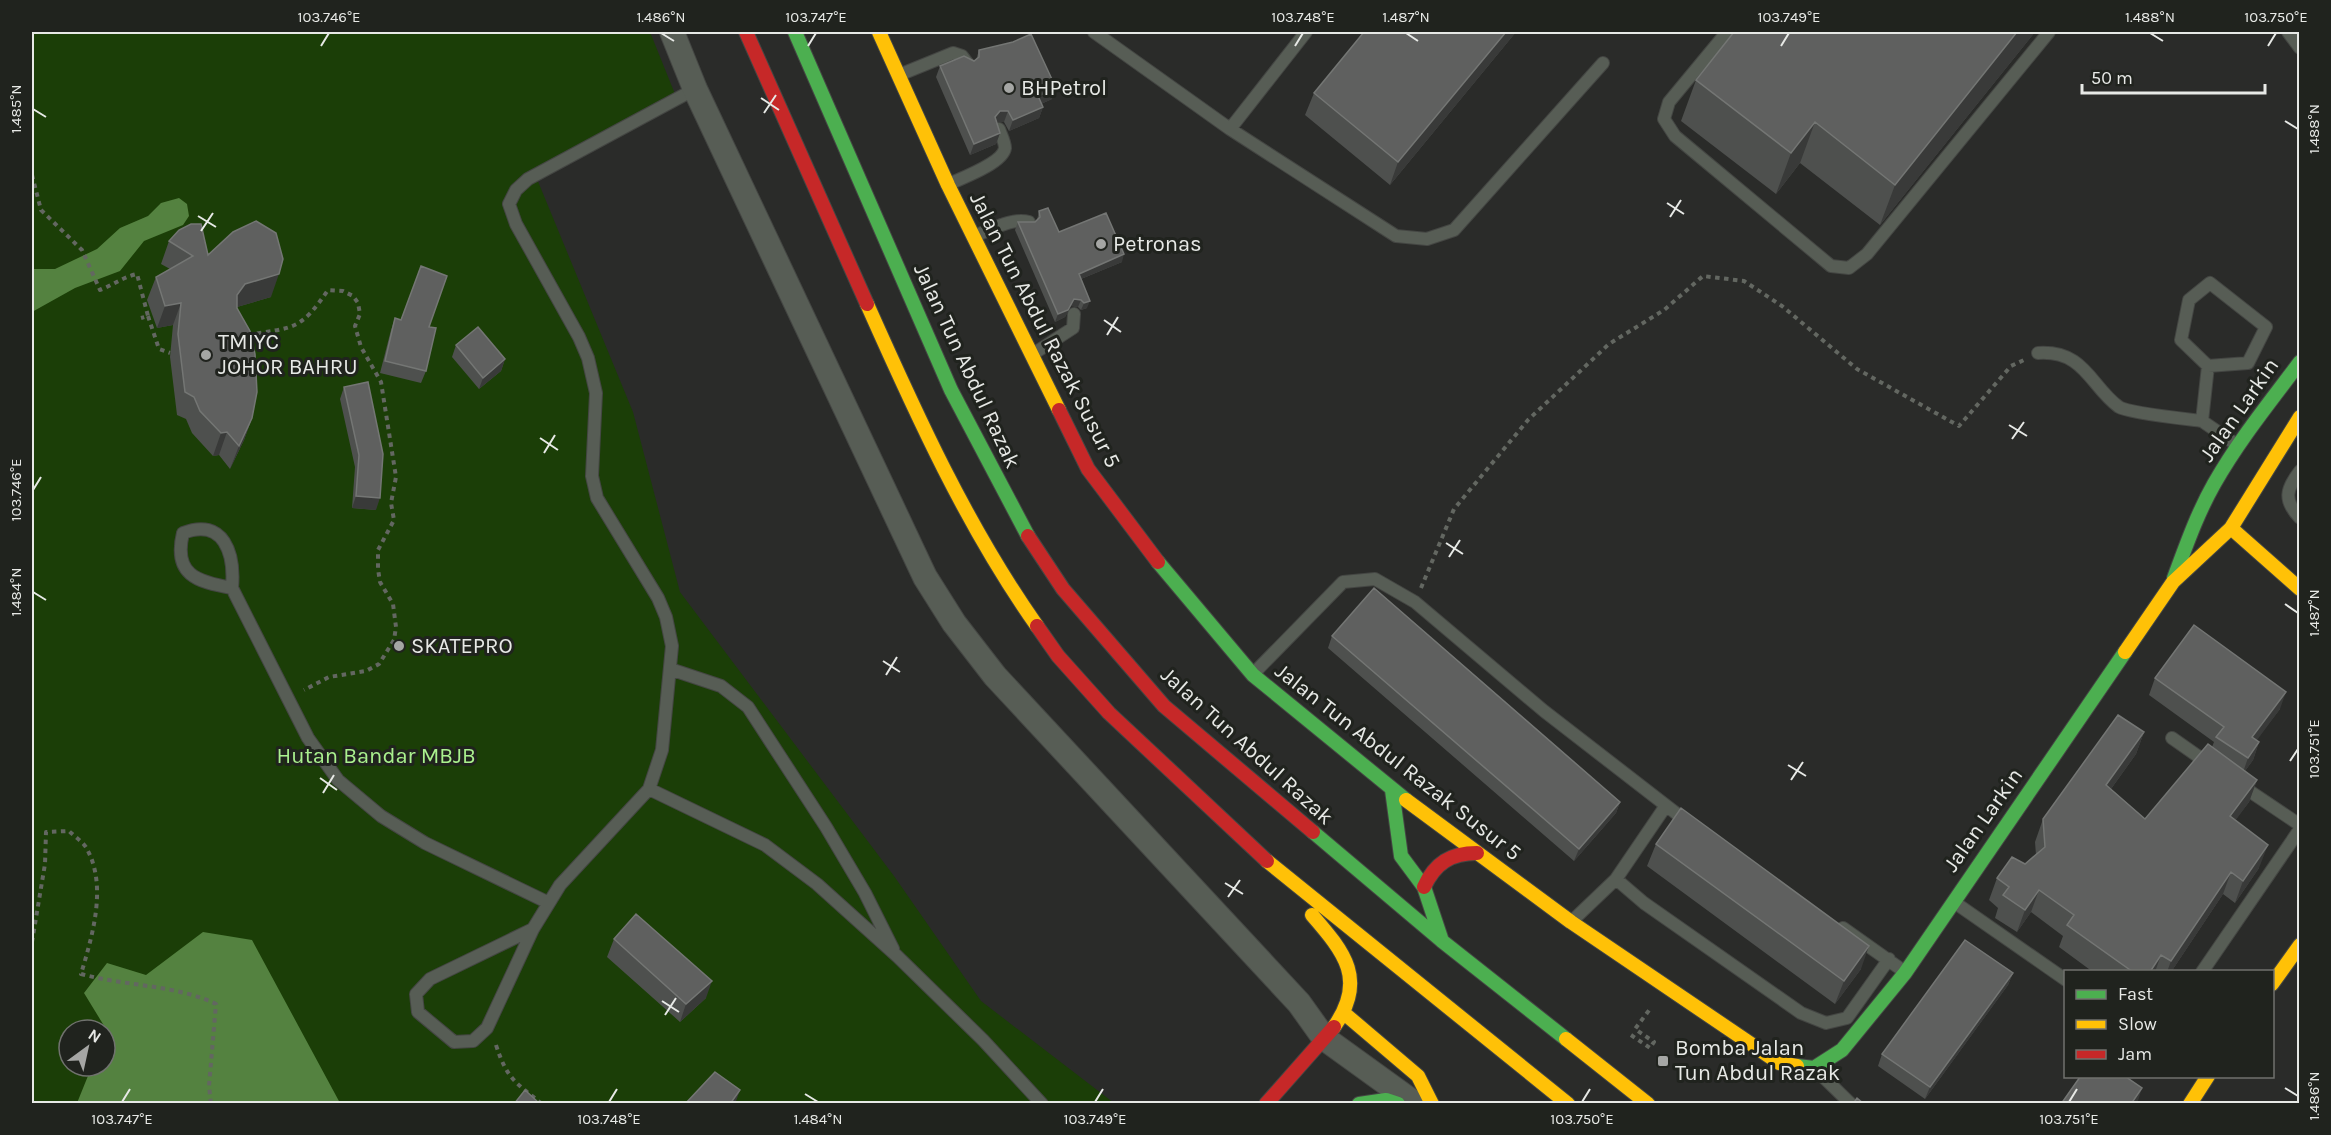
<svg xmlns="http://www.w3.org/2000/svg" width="2331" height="1135" viewBox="0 0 2331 1135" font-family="Karla,sans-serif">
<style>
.green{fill:#1b3e07;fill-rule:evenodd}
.water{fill:#548240}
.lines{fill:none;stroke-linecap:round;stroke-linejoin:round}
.lane-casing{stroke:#444643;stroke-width:14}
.street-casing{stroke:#444643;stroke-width:26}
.fast-casing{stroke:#444643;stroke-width:16}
.slow-casing{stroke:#444643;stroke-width:16}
.jam-casing{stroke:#444643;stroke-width:16}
.path{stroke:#636761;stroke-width:4;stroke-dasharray:4.5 4.5;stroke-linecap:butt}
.lane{stroke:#575d55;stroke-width:12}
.street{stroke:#575d55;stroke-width:24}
.fast{stroke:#4caf50;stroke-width:14}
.slow{stroke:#ffc107;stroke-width:14}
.jam{stroke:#c62828;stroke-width:14}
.wall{fill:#4e504e}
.shaded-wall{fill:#393a39}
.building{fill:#5f605f;stroke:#747674;stroke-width:1.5}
.ticks{fill:none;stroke:#e7e9e6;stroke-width:2}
.poi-dot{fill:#a5a6a4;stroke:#20231e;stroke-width:2}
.labels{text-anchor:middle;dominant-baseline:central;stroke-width:6;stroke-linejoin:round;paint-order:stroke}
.poi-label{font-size:22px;fill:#e7e9e6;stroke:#20231e;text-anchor:start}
.street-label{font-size:22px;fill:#e7e9e6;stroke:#20231e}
.park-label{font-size:22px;fill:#aaf18e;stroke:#20231e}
.neatline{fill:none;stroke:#e7e9e6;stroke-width:2}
.ticks-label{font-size:15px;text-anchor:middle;fill:#e7e9e6}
</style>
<rect width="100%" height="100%" fill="#2a2b29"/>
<!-- green -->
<path class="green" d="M 32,32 L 650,32 L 677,99 L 537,179 L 633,412 L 680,592 L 894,876 L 981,1001 L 1114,1103 L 32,1103 ZM 69,1030 L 105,1030 L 105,1066 L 69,1066 Z"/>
<!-- water -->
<path class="water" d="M 179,198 L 187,204 L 189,216 L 183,225 L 144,241 L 120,271 L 75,288 L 32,312 L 32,269 L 55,269 L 97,249 L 120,228 L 148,216 L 161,203 Z
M 203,932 L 252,940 L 340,1103 L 77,1103 L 92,1066 L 105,1066 L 106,1029 L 84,993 L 107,963 L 146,975 Z"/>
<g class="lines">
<!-- lane casing -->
<g class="lane-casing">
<path id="lane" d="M 1094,32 L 1230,129 L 1396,236 L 1427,239 L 1454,230 L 1603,63
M 1727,32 L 1669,102 L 1664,119 L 1675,136 L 1831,266 L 1849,268 L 1867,254 L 2049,32
M 2288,32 L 2300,48
M 899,75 L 953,53 L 962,56 L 968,64
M 1230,129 L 1306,32
M 949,184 C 962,178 1003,163 1005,148 C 1005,142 1001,135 999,129
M 974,236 C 991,230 1012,217 1029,222
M 2038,353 C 2085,350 2090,386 2119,407 C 2128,413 2187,419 2202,421
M 1033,354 L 1073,328 L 1074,314
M 2208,366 L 2248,363 L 2266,327 L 2210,283 L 2189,300 L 2181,340 L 2208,366 L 2202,421 L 2237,445
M 2300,471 C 2286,489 2283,500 2300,518
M 232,588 C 196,582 173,574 183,533 C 224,517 235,554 232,588 L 308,738 L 338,780 L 381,816 L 425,843 L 549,903
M 670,669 L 721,686 L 748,707 L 826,827 L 865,893 L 893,949
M 1254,673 L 1343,582 L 1375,579 L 1415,602 L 1544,711 L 1690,824
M 2172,738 L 2209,764
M 2239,784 L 2300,825
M 649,789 L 765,845 L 817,884 L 897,956 L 983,1040 L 1042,1104
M 1616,879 L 1644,903 L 1801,1013 L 1826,1023 L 1847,1018 L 1889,959
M 1954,902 L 2066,980
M 1572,921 L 1616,879 L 1665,807
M 1843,928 L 1905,972
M 533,929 L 430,979 L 416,994 L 418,1012 L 454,1042 L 473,1041 L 487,1028 L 533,929 L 560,885 L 649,789 L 662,750 L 672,646 L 666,617 L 658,598 L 597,498 L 592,476 L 596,393 L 588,358 L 579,337 L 516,224 L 509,204 L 516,190 L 528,179 L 695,89
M 2202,972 L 2300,829
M 1815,1069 L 1851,1104"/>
</g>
<!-- street casing -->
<g class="street-casing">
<path id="street" d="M 672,32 L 695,89 L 925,577 L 954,623 L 995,676 L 1299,1003 L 1324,1038 L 1414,1103"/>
</g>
<!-- fast casing -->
<g class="fast-casing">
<path id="fast" d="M 795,32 L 951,390 L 1028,536
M 1158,562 L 1253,675 L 1406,800
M 2174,578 C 2186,546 2197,514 2214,484 C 2239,440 2270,402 2300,362
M 1392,790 L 1401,856 L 1424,887 L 1442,941
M 1313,832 L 1442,941 L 1566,1039
M 1797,1066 L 1814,1068 L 1842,1050 L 1905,973 L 2125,652
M 1359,1104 L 1386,1100 L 1398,1104"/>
</g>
<!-- slow casing -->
<g class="slow-casing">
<path id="slow" d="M 879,32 L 948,185 L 1059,410
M 867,304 C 916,414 967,527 1037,626
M 2231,528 L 2300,589
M 2125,652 L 2173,582 L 2231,528 L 2300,417
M 1406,800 L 1571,922 L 1779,1063 L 1797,1066
M 1267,861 L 1568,1104
M 1312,915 C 1345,953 1367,980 1334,1027
M 2272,984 L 2300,945
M 1345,1014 L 1418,1076 L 1432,1104
M 1566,1039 L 1648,1104
M 2190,1104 L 2208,1076"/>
</g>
<!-- jam casing -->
<g class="jam-casing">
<path id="jam" d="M 746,32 L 867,304
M 1059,410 L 1088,469 L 1158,562
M 1028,536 L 1063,589 L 1164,706 L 1313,832
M 1037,626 L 1058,656 L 1109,713 L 1267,861
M 1424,887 C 1435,863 1451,853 1477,853
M 1266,1104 L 1334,1027"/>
</g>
<!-- path -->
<path class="path" d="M 32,175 L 41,210 L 82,250 L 100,290 C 113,285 123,277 137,274 L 148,316 L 141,318
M 148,316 L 159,349 L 170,353
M 248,335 C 294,327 300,331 328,290 L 343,291 L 353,296 L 358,303 L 360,314 L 355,326 L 361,347 L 381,382 L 396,477 L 391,503 L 394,520 L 378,550 L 378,569 L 380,582 L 393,604 L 396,627 L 394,640 L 379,664 L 366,671 L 329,677 L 304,690
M 1421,588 L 1454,509 L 1528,420 L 1609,344 L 1664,310 L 1703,276 L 1744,281 L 1782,306 L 1857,369 L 1959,426 L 2011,366 L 2024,360
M 32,942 L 45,864 L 46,832 L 69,831 C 75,837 85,843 88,851 C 107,888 92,937 81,974 C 125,986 177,985 216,1004 L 209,1086 L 211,1104
M 1631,1035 L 1650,1048 L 1654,1042 L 1635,1029 L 1650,1009
M 496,1045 C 507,1079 515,1082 542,1104"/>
<!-- lane -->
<use href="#lane" class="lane"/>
<!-- street -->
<use href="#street" class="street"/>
<!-- fast -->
<use href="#fast" class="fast"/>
<!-- slow -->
<use href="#slow" class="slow"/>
<!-- jam -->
<use href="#jam" class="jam"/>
</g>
<!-- wall -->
<path class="wall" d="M 1364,32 L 1516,32 L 1390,185 L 1305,115 L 1314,93 Z
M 1734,32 L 2035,32 L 1880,225 L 1800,163 L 1776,194 L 1681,121 L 1696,80 Z
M 979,50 L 1052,99 L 1041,104 L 1043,107 L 1039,118 L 1009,131 L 1004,122 L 996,122 L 1000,133 L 996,144 L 970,155 L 936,77 L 940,66 L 974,61 L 976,60 Z
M 1039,211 L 1059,232 L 1122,262 L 1081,279 L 1087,308 L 1081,310 L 1078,307 L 1071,306 L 1065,317 L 1055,322 L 1015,230 L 1018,222 L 1035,222 L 1037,220 Z
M 169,241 L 208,255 L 271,297 L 237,307 L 252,418 L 244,440 L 230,469 L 219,455 L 213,456 L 192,433 L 186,419 L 177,415 L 170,357 L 173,325 L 157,328 L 147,300 L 156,277 L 170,269 L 161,264 Z
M 395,318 L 429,327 L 426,371 L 421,383 L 380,373 L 391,330 Z
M 456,345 L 505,359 L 501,371 L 479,389 L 452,357 Z
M 344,387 L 376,510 L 352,508 L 355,467 L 340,399 Z
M 1332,636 L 1620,802 L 1616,813 L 1574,861 L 1328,648 Z
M 2155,678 L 2280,709 L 2256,740 L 2259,742 L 2253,760 L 2245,771 L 2257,780 L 2249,802 L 2235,820 L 2259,868 L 2235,903 L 2223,894 L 2171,972 L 2093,972 L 2059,947 L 2063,936 L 2031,912 L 2017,932 L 1995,918 L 1998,908 L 1989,900 L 1997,878 L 2025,864 L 2036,855 L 2035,842 L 2043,819 L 2144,732 L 2136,754 L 2111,789 L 2145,819 L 2212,747 L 2214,742 L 2149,695 Z
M 1656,844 L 1861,969 L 1835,1004 L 1647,866 Z
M 614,939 L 706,998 L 680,1022 L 607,957 Z
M 2013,973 L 2008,985 L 1925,1099 L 1878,1066 L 1882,1054 Z"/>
<!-- shaded-wall -->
<path class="shaded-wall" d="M 1506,32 L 1516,32 L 1390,185 L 1398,162 Z
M 2017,32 L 2035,32 L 1880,225 L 1895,185 Z
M 1056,88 L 1052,99 L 1034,107 L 1038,96 Z
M 1043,107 L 1039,118 L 1009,131 L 1013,120 Z
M 1000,111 L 1008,111 L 1004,122 L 996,122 L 995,117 Z
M 1815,122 L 1800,163 L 1776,194 L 1791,153 Z
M 1000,133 L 996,144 L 970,155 L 974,144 Z
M 1124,254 L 1122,262 L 1076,281 L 1079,274 Z
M 279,274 L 271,297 L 237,307 L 237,295 L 245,284 Z
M 1074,299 L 1081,300 L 1078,307 L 1071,306 L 1065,317 L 1055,322 L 1058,314 Z
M 1090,301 L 1087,308 L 1081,310 L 1084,303 Z
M 181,303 L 173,325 L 157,328 L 165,306 Z
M 505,359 L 501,371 L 479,389 L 483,378 Z
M 252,418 L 244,440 L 230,469 L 239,446 Z
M 227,432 L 219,455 L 213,456 L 221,433 Z
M 356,496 L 380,498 L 376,510 L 352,508 Z
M 2286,692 L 2280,709 L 2246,755 L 2252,737 Z
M 2144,732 L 2136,754 L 2098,807 L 2106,785 Z
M 2259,742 L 2253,760 L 2242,775 L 2248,758 Z
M 2257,780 L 2249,802 L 2222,839 L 2230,816 Z
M 1620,802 L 1616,813 L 1574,861 L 1579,849 Z
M 2268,845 L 2259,868 L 2235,903 L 2243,881 Z
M 2231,872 L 2223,894 L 2171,972 L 2167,972 L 2171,961 Z
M 2039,890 L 2031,912 L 2017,932 L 2025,910 Z
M 1869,946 L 1861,969 L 1835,1004 L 1844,981 Z
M 2161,955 L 2155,972 L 2150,972 Z
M 2013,973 L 2008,985 L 1925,1099 L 1930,1087 Z
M 712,981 L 706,998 L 680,1022 L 686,1004 Z
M 2142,1088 L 2137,1104 L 2131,1104 Z
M 740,1090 L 735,1104 L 730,1104 Z"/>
<!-- building -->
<path class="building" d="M 1364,32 L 1506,32 L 1398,162 L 1314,93 Z
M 1734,32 L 2017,32 L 1895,185 L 1815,122 L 1791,153 L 1696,80 Z
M 1031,34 L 1056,88 L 1038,96 L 1043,107 L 1013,120 L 1008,111 L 1000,111 L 995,117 L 1000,133 L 974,144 L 940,66 L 964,56 L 974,61 L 979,57 L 979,50 L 1013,42 Z
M 1048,208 L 1059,232 L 1106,213 L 1124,254 L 1079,274 L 1090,301 L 1084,303 L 1081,300 L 1074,299 L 1068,310 L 1058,314 L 1018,222 L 1035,222 L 1040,217 L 1039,211 Z
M 256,221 L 276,233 L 283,259 L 279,274 L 245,284 L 237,295 L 237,308 L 250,331 L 255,354 L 257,392 L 252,418 L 239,446 L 227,432 L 221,433 L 200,411 L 194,397 L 185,392 L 178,334 L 181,303 L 165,306 L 156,277 L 193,256 L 169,241 L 179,230 L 191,224 L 201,224 L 208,255 L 233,232 Z
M 421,266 L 447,276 L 429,327 L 436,328 L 426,371 L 385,361 L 395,318 L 401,320 Z
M 478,327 L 505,359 L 483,378 L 456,345 Z
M 368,382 L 383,454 L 380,498 L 356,496 L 359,455 L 344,387 Z
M 1374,588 L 1620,802 L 1579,849 L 1332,636 Z
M 2194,625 L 2286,692 L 2252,737 L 2259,742 L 2248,758 L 2216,737 L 2224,727 L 2155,678 Z
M 2118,715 L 2144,732 L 2106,785 L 2145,819 L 2208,744 L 2257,780 L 2230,816 L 2268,845 L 2243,881 L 2231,872 L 2171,961 L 2161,955 L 2150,972 L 2133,972 L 2067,925 L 2074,915 L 2039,890 L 2025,910 L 2003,895 L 2009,887 L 1997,878 L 2012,857 L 2025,864 L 2045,847 L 2043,819 Z
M 1681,808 L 1869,946 L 1844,981 L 1656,844 Z
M 636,914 L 712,981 L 686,1004 L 614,939 Z
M 1965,940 L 2013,973 L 1930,1087 L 1882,1054 Z
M 715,1072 L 740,1090 L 730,1104 L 685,1104 Z
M 2080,1077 L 2126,1077 L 2142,1088 L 2131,1104 L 2061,1104 Z
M 525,1090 L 540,1104 L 514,1104 Z
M 1857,1098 L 1864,1104 L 1853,1104 Z"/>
<!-- ticks -->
<path class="ticks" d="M 661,33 L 674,41M 1406,33 L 1418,41M 2150,33 L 2163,41M 321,46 L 329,33M 808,46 L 816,33M 1295,46 L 1303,33M 1781,46 L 1789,33M 2268,46 L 2276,33M 761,98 L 779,110M 33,109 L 46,117M 764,113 L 776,95M 2285,121 L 2298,129M 1667,203 L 1684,214M 198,216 L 216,227M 1670,217 L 1681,200M 201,231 L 213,213M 1104,320 L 1121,332M 1107,335 L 1118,317M 2009,425 L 2027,436M 540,438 L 558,450M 2012,439 L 2024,422M 544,453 L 555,435M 33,490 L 41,477M 1446,543 L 1463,554M 1449,557 L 1460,540M 33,592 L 46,600M 2285,604 L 2298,613M 883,661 L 900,672M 886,675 L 897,657M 2290,761 L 2298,749M 1788,765 L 1806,776M 320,778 L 337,790M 1791,780 L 1803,762M 323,793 L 334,775M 1225,883 L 1243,894M 1228,897 L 1240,880M 662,1001 L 679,1012M 665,1015 L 676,998M 2285,1088 L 2298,1096M 805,1094 L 818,1102M 122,1102 L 130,1089M 609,1102 L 617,1089M 1095,1102 L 1103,1089M 1582,1102 L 1590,1089M 2069,1102 L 2077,1089"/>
<!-- markers -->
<g class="poi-dot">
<circle cx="1009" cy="88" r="6"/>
<circle cx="1101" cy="244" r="6"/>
<circle cx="206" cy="355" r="6"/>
<circle cx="399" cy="646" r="6"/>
<rect x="1657" y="1055" width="12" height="12" rx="3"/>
</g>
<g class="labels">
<!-- poi labels -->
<g class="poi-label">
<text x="1021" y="88">BHPetrol</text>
<text x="1113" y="244">Petronas</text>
<text x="218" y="342">TMIYC<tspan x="218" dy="25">JOHOR BAHRU</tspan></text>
<text x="411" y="646">SKATEPRO</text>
<text x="1675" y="1048">Bomba Jalan<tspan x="1675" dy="25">Tun Abdul Razak</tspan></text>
</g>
<!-- street labels -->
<g class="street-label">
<text transform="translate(1045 330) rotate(63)">Jalan Tun Abdul Razak Susur 5</text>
<text transform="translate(967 366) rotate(65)">Jalan Tun Abdul Razak</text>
<text transform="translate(2239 410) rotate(-55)">Jalan Larkin</text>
<text transform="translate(1247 746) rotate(42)">Jalan Tun Abdul Razak</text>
<text transform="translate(1398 762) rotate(38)">Jalan Tun Abdul Razak Susur 5</text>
<text transform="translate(1983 820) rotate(-55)">Jalan Larkin</text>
</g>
<!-- park labels -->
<g class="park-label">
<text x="376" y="756">Hutan Bandar MBJB</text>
</g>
</g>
<!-- border -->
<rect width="2331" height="1135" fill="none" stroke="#20231e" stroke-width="66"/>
<!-- legend -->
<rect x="2064" y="970" width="210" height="108" fill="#20231e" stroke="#70726e" stroke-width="1.5"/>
<rect x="2076" y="990" width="30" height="9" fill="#4caf50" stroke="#70726e" stroke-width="1.5"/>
<text x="2118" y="1000" font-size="18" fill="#e7e9e6">Fast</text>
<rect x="2076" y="1020" width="30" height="9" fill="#ffc107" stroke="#70726e" stroke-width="1.5"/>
<text x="2118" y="1030" font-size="18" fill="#e7e9e6">Slow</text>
<rect x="2076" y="1050" width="30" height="9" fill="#c62828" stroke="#70726e" stroke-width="1.5"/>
<text x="2118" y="1060" font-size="18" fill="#e7e9e6">Jam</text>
<!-- north arrow -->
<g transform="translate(87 1048) rotate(33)"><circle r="28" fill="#20231e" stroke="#70726e" stroke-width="1.5"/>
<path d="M0-4.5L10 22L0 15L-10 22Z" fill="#a5a6a4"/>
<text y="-9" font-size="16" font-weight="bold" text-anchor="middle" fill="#e7e9e6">N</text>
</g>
<!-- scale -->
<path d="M2082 84v9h183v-9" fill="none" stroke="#e7e9e6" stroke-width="3"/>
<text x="2091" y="84" font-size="18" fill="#e7e9e6" stroke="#20231e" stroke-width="4.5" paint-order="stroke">50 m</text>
<rect x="33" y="33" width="2265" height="1069" class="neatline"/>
<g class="ticks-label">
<text x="329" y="22">103.746°E</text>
<text x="661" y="22">1.486°N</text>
<text x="816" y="22">103.747°E</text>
<text x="1303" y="22">103.748°E</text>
<text x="1406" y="22">1.487°N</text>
<text x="1789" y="22">103.749°E</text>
<text x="2150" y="22">1.488°N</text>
<text x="2276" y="22">103.750°E</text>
<text transform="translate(16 109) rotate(-90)" y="5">1.485°N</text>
<text transform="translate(2314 129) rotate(-90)" y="5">1.488°N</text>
<text transform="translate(16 490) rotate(-90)" y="5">103.746°E</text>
<text transform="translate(16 592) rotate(-90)" y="5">1.484°N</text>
<text transform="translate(2314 613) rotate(-90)" y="5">1.487°N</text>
<text transform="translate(2314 749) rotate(-90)" y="5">103.751°E</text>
<text transform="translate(2314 1096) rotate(-90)" y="5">1.486°N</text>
<text x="122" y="1124">103.747°E</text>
<text x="609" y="1124">103.748°E</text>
<text x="818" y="1124">1.484°N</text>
<text x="1095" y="1124">103.749°E</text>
<text x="1582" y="1124">103.750°E</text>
<text x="2069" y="1124">103.751°E</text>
</g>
</svg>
